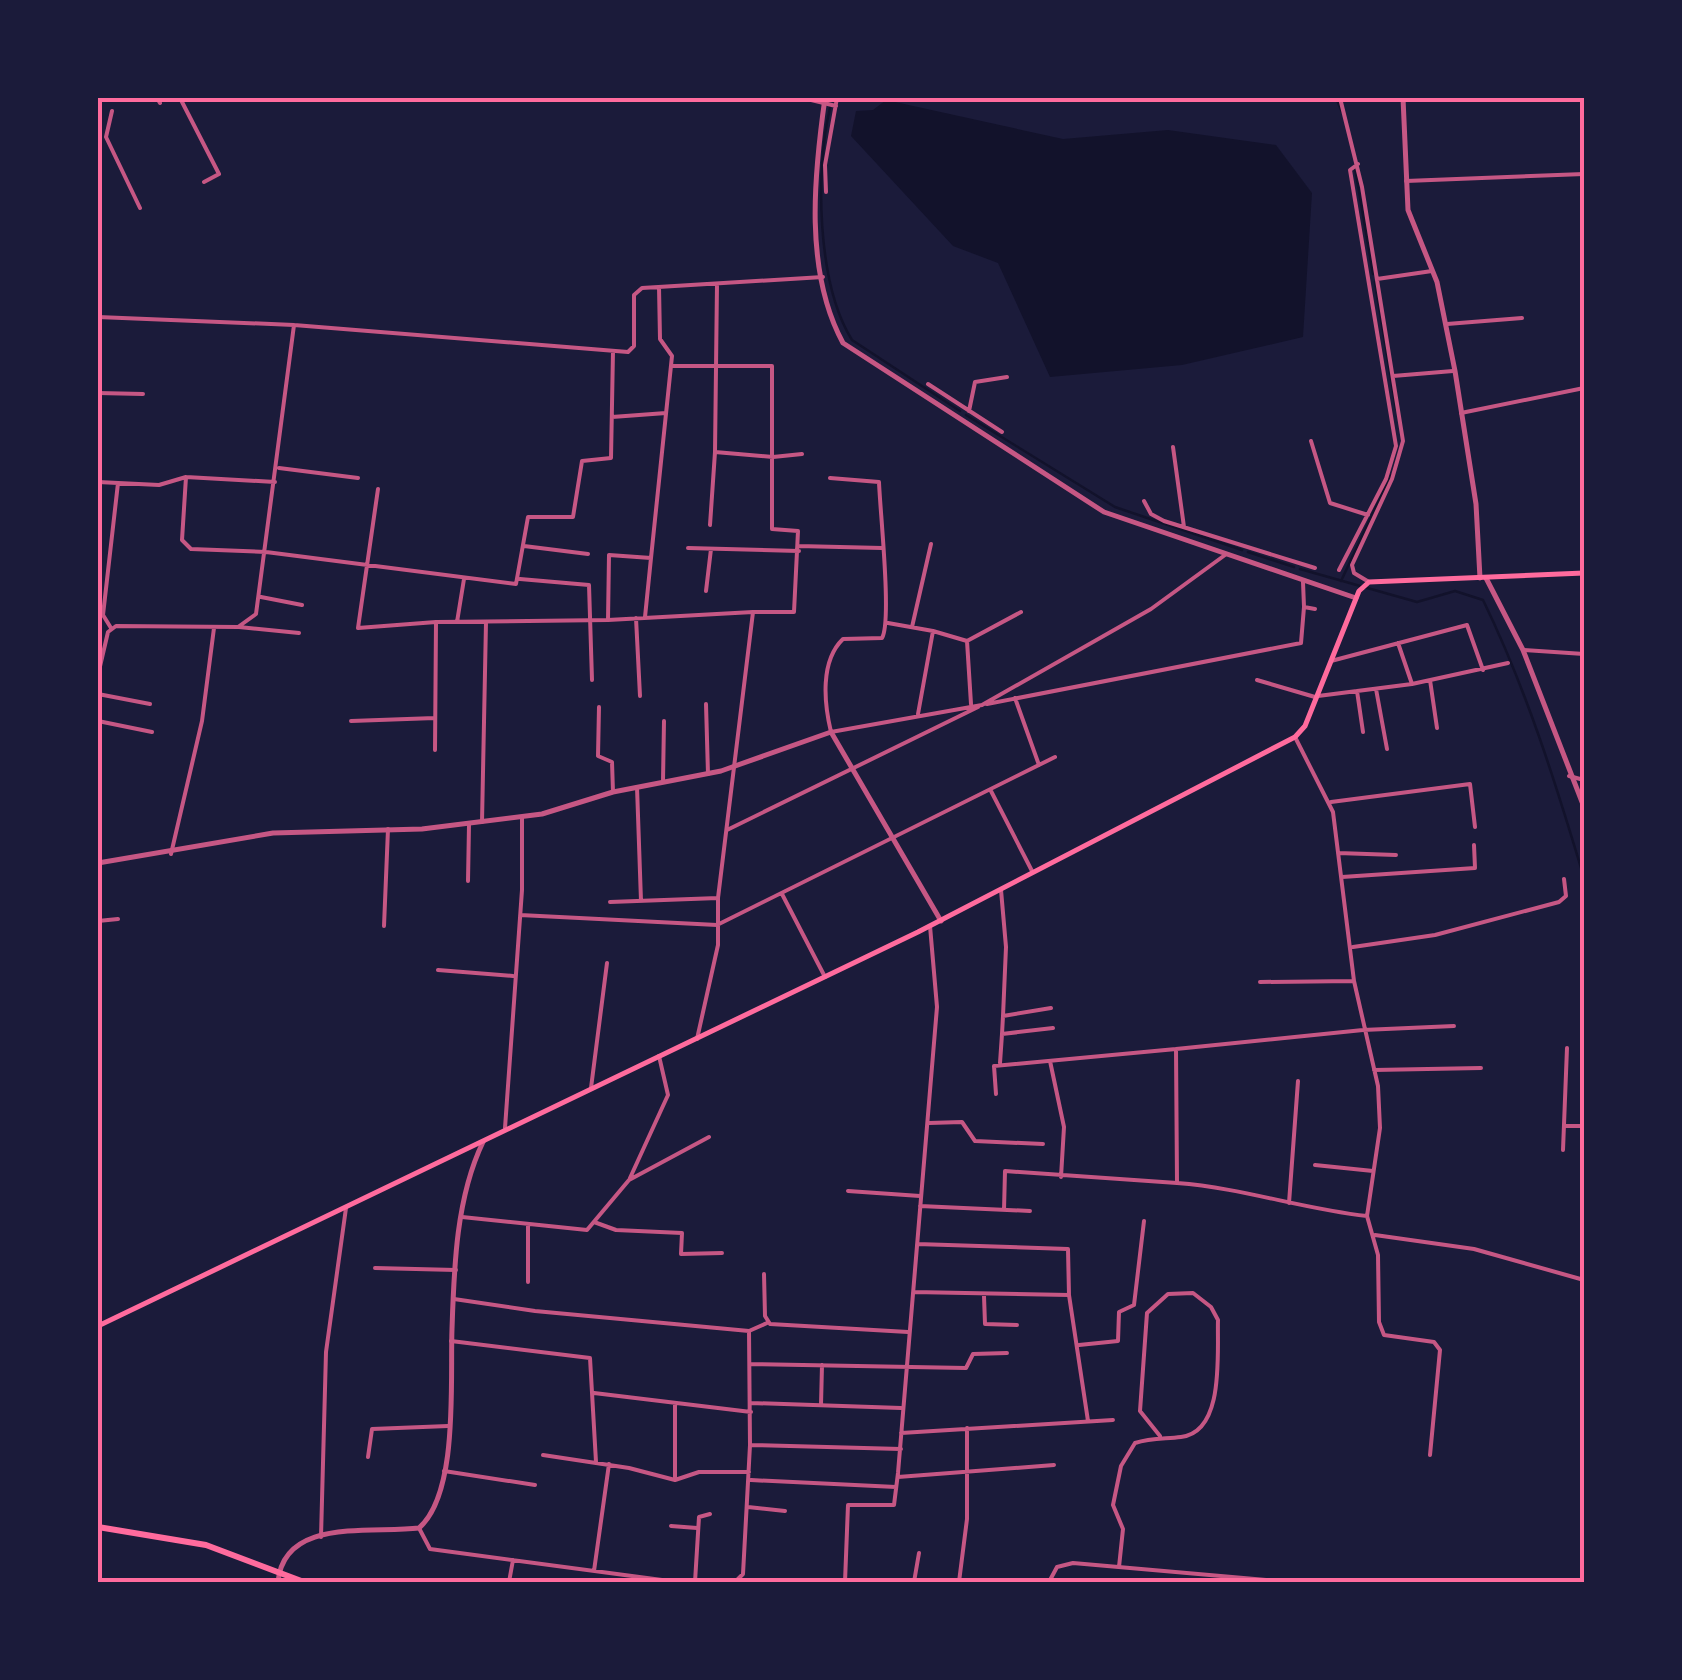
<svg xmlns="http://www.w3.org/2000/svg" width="1682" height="1680" viewBox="0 0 1682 1680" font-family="'Source Sans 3',sans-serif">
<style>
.water{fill:#12122b}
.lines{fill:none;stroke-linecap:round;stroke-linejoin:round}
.stream{stroke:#12122b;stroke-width:2.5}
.minor{stroke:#c65784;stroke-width:4}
.tertiary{stroke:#c65784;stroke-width:5}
.secondary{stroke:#ff6b9d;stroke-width:5}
.trunk{stroke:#ff6b9d;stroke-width:6}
.neatline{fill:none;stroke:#ff6b9d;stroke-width:4}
</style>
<rect width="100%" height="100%" fill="#1b1b3a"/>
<!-- water -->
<path class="water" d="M 886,100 L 1063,139 L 1168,130 L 1276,145 L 1312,193 L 1303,337 L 1182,365 L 1050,377 L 998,263 L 953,246 L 851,136 L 856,111 L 873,110 Z"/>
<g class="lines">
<!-- stream -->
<path class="stream" d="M 1336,98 L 1342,112
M 831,100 L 832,98
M 830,108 C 815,171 817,284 852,340 L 960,411
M 1355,168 L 1373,274
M 1375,282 L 1396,409
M 966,415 L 1115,507 L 1242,550
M 1248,552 L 1294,567
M 1300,569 L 1417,602 L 1455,591 L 1483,600 C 1526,688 1556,784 1584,878
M 1341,581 L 1391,475
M 1582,1582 L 1584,1551"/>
<!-- minor -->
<path class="minor" d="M 157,98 L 160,103
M 180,98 L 219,174 L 204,182
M 803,98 L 836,106
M 1340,98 L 1362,187 L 1403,441 L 1392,479 L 1352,565 L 1354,573 L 1369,582
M 112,111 L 106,137 L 140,208
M 1406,181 L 1584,174
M 826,192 L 825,165 L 837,98
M 1377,279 L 1432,271
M 659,287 L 660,339 L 672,356 L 651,558 L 609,555 L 608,620 L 753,612 L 718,898 L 718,945 L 697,1039
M 98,317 L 294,325 L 628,352 L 634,346 L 634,295 L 642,288 L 823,277
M 1447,324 L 1522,318
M 671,366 L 772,366 L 772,529 L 798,531 L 794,612 L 753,612
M 98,372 L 100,317
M 1393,376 L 1453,371
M 928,384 L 1002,432
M 98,393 L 143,394
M 969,411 L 975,382 L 1007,377
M 1461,413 L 1584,388
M 612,417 L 666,413
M 1311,441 L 1330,503 L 1368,515
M 1173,447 L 1184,527
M 715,452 L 717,284
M 279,468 L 358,478
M 186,477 L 182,540 L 191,549 L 266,552 L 516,584 L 528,517 L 573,517 L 582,461 L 611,458 L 613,351
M 830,478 L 879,482 C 880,511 892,621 882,638 L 843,639 C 820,661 824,703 831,732 L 982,705 L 1151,609 L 1225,555
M 98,482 L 159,485 L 186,477 L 275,482
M 378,489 L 358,628 L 436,622 L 608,620
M 1144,501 L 1151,514 L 1164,521 L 1315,568
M 710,525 L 715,452 L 773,457 L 802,454
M 524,546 L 588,554
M 798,546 L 882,548
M 688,548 L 799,551
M 1339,570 L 1386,479 L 1396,446 L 1350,170 L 1358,164
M 520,579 L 589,585 L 592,680
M 1303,582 L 1304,607
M 706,591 L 711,549
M 261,597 L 302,605
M 645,617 L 651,558
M 636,618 L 640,696
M 457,622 L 464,579
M 888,623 L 933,631
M 239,627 L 299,633
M 912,627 L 931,544
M 111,628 L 103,615 L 118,483
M 1398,643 L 1412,684
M 1523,650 L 1584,654
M 1331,661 L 1467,625 L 1483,670
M 98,675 L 108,632 L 116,626 L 238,627 L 256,614 L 294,325
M 1257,680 L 1315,697
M 1430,680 L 1437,728
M 1376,689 L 1387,749
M 1357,691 L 1363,732
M 98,694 L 150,704
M 1318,696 L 1412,684 L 1508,663
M 1015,698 L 1039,765
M 706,704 L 708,774
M 971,704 L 967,641 L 1021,612
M 987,704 L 1301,643 L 1304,607 L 1315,609
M 599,707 L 598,756 L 612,762 L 613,792
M 918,714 L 933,631 L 967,641
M 98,721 L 152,732
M 351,721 L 435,718
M 1295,737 L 1333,812 L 1354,981 L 1378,1086 L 1380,1128 L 1367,1216 L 1378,1255 L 1379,1322 L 1384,1335 L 1434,1342 L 1440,1350 L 1430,1455
M 435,750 L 436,622
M 1569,776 L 1584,780
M 663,781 L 664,721
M 637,787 L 641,901
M 991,791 L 1032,871
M 1331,802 L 1470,784 L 1475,827
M 482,822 L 486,622
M 727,830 L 978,707
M 1338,853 L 1396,855
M 171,854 L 202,721 L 214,628
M 1342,877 L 1475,868 L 1474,845
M 468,881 L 469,825
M 1001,890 L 1006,947 L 1003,1016 L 1051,1008
M 782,894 L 825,977
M 610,902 L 718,898
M 520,915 L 717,925 L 1055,757
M 98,921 L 118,919
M 384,926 L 388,829
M 1353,947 L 1435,935 L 1559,902 L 1566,896 L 1564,879
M 438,970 L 513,976
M 1260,982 L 1354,981
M 1002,1034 L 1003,1016
M 1050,1061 L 1064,1127 L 1061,1177
M 1000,1063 L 1002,1034 L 1053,1028
M 1374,1070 L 1481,1068
M 591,1088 L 607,963
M 996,1094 L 994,1066 L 1176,1049
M 929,1123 L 962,1122 L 975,1141 L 1043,1144
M 1564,1126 L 1584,1126
M 505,1128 L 522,890 L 522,818
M 1563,1150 L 1567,1048
M 1315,1165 L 1373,1171
M 630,1178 L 668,1095 L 659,1056
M 1177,1183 C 1243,1188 1302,1209 1367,1216
M 848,1191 L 920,1196
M 1289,1203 L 1298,1081
M 920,1206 L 1030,1211
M 1004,1210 L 1005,1171 L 1177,1183 L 1176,1049 L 1363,1030 L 1454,1026
M 462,1217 L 587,1230 L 629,1180 L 709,1137
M 594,1222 L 616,1230 L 682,1233 L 681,1254 L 722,1253
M 1375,1235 L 1474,1249 L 1584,1280
M 917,1244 L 1068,1249 L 1069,1295 L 1088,1421
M 375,1268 L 456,1270
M 764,1274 L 765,1316 L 770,1324 L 908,1332
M 528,1282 L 528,1226
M 913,1292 L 1069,1295
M 984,1296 L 985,1324 L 1017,1325
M 454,1299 L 535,1311 L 749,1331 L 750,1445 L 743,1574 L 735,1582
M 749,1331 L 767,1323
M 451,1341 L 590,1358 L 596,1462
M 1079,1345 L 1118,1341 L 1119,1312 L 1134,1305 L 1144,1221
M 751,1364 L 966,1368 L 973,1354 L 1007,1353
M 594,1393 L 751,1412
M 751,1403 L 901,1408
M 675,1405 L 675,1480
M 821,1405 L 822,1365
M 901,1433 L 1113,1420
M 750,1445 L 901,1449
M 543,1455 L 629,1468 L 675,1480 L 699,1472 L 749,1472
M 368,1457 L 372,1429 L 448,1426
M 444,1471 L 535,1485
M 898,1477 L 1054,1465
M 751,1480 L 896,1487
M 748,1507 L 785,1511
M 671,1526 L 697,1528
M 419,1528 L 430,1549 L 677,1582
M 321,1537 L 326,1352 L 346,1208
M 1119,1567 L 1123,1529 L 1113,1505 L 1121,1466 L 1135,1443 C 1151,1438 1164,1439 1181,1437 C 1225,1432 1217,1353 1218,1320 L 1211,1307 L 1193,1293 L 1168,1294 L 1147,1313 L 1140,1411 L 1160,1436
M 594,1571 L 609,1464
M 509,1582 L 513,1560
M 695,1582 L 699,1517 L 710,1514
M 845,1582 L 848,1505 L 894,1505 L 898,1473 L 937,1007 L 930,926
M 914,1582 L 919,1553
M 959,1582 L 967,1519 L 967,1428
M 1049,1582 L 1057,1567 L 1073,1563 L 1290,1582"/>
<!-- tertiary -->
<path class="tertiary" d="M 825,98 C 814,175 804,271 843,343 L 1104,512 L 1356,598
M 1403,98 L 1408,210 L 1437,282 L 1455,371 L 1476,504 L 1480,578
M 1486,578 L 1523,650 L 1584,807
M 98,863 L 273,833 L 422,829 L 542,814 L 613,792 L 721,771 L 831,732 L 941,921
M 278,1582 C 284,1517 371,1534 419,1528 C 459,1493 450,1380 452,1329 C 454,1268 456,1198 483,1142"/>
<!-- secondary -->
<path class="secondary" d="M 98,1326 L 918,932 L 1295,737 L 1305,726 L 1359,591 L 1369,582 L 1584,573"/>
<!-- trunk -->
<path class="trunk" d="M 98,1527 L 206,1545 L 304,1582"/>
</g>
<!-- border -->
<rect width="1682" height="1680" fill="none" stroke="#1b1b3a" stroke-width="200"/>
<rect x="100" y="100" width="1482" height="1480" class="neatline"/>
</svg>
